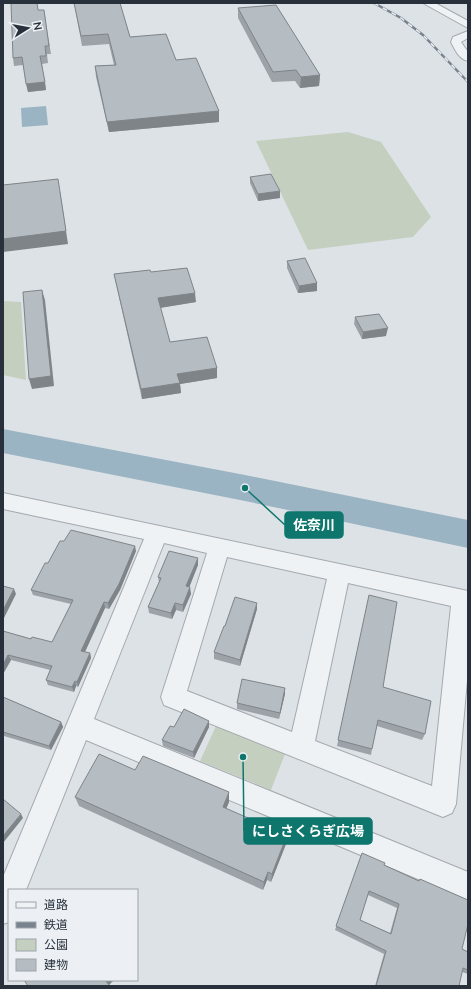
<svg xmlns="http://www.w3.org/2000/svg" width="471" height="989" viewBox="0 0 471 989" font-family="'Nunito Sans','Noto Sans JP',sans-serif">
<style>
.green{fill:#c5cfbf}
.water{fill:#9ab4c4}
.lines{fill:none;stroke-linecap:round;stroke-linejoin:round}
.river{fill:#9ab4c4;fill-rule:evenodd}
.minor-casing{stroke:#a3a9af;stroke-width:2}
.minor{fill:#eff2f5;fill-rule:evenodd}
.rail-casing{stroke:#78838e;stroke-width:2.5}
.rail{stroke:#ecf0f4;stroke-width:1.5;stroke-dasharray:5;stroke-linecap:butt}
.wall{fill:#9ca2a7;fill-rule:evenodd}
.shaded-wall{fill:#7f8488}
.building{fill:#b5bcc2;stroke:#7f8488;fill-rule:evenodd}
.leader{fill:none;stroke:#0f766e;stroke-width:1.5}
.callout-dot{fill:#0f766e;stroke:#ecf0f4;stroke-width:1.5}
.callout{fill:#0f766e;stroke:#0f766e;stroke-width:1.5}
.callout-label{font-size:14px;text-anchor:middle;font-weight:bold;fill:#fff}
</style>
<rect width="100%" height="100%" fill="#dde2e6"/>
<!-- green -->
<path class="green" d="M 348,132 L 381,142 L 431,217 L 413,237 L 308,250 L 256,141 Z
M 3,301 L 21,302 L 26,380 L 3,375 Z
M 216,726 L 285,754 L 271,790 L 200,761 Z"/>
<!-- water -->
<path class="water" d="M 46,106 L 48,125 L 22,127 L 21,108 Z"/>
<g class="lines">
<!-- river -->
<path class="river" d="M 3,429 L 245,475 L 468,520 L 468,548 L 245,501 L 3,453 Z"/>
<!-- minor casing -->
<g class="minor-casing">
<path id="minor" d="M 423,3 L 435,3 L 468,21 L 468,28 Z
M 468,31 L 468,38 L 461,42 L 468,52 L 468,61 C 459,59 455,50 451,42 L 453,37 Z
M 3,493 L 468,591 L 468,669 L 456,804 L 452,813 L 443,817 L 164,705 L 161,697 L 207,553 L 164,543 L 94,719 L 468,872 L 468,900 L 86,740 L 26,890 L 9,890 L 9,922 L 3,924 L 3,877 L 144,539 L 3,509 ZM 227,557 L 327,579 L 292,732 L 187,691 ZM 348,583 L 451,606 L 432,786 L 315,741 Z"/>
</g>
<!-- minor -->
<use href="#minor" class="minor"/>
<!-- rail casing -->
<g class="rail-casing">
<path id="rail" d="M 374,3 L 401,18 L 423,35 L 468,82"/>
</g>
<!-- rail -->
<use href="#rail" class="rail"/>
</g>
<!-- wall -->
<path class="wall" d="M 74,3 L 120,3 L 130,37 L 176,60 L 219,122 L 109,132 L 96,77 L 95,66 L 114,65 L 109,44 L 82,46 Z
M 238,8 L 320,75 L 319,86 L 300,88 L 295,81 L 272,82 L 238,18 Z
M 38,10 L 44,10 L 51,54 L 47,54 L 48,63 L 42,64 L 46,90 L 28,92 L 23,65 L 14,66 L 13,58 Z
M 250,177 L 280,198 L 258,201 L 250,183 Z
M 287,261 L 317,283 L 317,291 L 298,293 L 287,268 Z
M 151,272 L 196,302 L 160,308 L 170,342 L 217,378 L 180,384 L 181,393 L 142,399 L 116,284 L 114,274 Z
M 355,317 L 386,336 L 362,339 L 354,324 Z
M 64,541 L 136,551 L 120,590 L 109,609 L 105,608 L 85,652 L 90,653 L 91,658 L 78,687 L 76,686 L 74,692 L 48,685 L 46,680 L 50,670 L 11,660 L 3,674 L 3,631 L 31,639 L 52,642 L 71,604 L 33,595 L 31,590 L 48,563 Z
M 198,565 L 189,587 L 191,594 L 183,612 L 176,610 L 172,619 L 149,613 L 148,607 L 159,582 L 158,577 Z
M 369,595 L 383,687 L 425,734 L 422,740 L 377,726 L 372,749 L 371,755 L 337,746 Z
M 257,609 L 240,666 L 214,659 L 214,652 L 225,626 Z
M 285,688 L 285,694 L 279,719 L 237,709 L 237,703 Z
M 3,697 L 61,722 L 63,727 L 51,750 L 4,736 L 3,736 Z
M 174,727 L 209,727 L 194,758 L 163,746 L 162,740 Z
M 135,770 L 229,802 L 226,809 L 286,844 L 271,882 L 267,880 L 263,890 L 79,806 L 75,797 Z
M 362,853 L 384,865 L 419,881 L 420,879 L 462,949 L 468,952 L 468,974 L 462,972 L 459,986 L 375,986 L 384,954 L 335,930 ZM 368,895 L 397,908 L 390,933 L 360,920 Z"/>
<!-- shaded-wall -->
<path class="shaded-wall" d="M 320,75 L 319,86 L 300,88 L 301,77 Z
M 45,82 L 46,90 L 28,92 L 26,84 Z
M 219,111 L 219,122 L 109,132 L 107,122 Z
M 60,191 L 68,244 L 3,252 L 3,239 Z
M 280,191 L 280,198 L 258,201 L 258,194 Z
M 317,283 L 317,291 L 298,293 L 299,286 Z
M 42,290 L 45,300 L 54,386 L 32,389 L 29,379 Z
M 195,293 L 196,302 L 159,308 L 158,298 Z
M 388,328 L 386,336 L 362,339 L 363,332 Z
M 217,368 L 217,378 L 180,384 L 181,393 L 142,399 L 141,389 L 177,374 Z
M 135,546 L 136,551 L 120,590 L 109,609 L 108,603 Z
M 198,558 L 198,565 L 187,593 L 186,586 Z
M 190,587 L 191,594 L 183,612 L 183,605 Z
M 14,589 L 16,594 L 3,620 L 3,610 Z
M 104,602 L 105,608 L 83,656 L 81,651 Z
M 175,603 L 176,610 L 172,619 L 171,613 Z
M 257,603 L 257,609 L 240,666 L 240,660 Z
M 90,653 L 91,658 L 78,687 L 77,682 Z
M 8,655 L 11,660 L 3,674 L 3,665 Z
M 75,681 L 76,686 L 74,692 L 72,687 Z
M 285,688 L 285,694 L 279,719 L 280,713 Z
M 209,721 L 209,727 L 194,758 L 193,752 Z
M 61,722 L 63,727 L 51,750 L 49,746 Z
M 229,792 L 229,802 L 223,816 L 223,807 Z
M 21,814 L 23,818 L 3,843 L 3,836 Z
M 287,835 L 286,844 L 271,882 L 272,874 Z
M 268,872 L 267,880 L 263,890 L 264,882 Z
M 105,980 L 114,980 L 108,986 Z"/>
<!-- building -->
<path class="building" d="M 11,3 L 37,3 L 38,10 L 44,10 L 49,46 L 45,46 L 46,56 L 40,56 L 45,82 L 26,84 L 22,57 L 13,58 Z
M 74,3 L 120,3 L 130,37 L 166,34 L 176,60 L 196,58 L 219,111 L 107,122 L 95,66 L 116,65 L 108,34 L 81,36 Z
M 276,5 L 320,75 L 301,77 L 296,70 L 273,72 L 238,8 Z
M 271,174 L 280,191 L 258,194 L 250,177 Z
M 58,179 L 66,231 L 3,239 L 3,185 Z
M 305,258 L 317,283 L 299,286 L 287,261 Z
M 187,268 L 195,293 L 158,298 L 170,342 L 207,337 L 217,368 L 177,374 L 180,383 L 141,389 L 114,274 L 150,270 L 151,272 Z
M 42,290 L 51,376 L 29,379 L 23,292 Z
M 379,314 L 388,328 L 363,332 L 355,317 Z
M 71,530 L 135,546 L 119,584 L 108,603 L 104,602 L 81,651 L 90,653 L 77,682 L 75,681 L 72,687 L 46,680 L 52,666 L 8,655 L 3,665 L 3,631 L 31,639 L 32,637 L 52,642 L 73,600 L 31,590 L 45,563 L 48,563 L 60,541 L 64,541 Z
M 169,551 L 198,558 L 186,586 L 190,587 L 183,605 L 175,603 L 171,613 L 148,607 L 161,578 L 158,577 Z
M 3,586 L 14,589 L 3,610 Z
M 369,595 L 397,602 L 383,687 L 431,701 L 425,734 L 378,720 L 372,749 L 338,740 Z
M 235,597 L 257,603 L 240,660 L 214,652 L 224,626 L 225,626 Z
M 242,679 L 285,688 L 280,713 L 237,703 Z
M 3,697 L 61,722 L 49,746 L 3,732 Z
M 184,709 L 209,721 L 193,752 L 162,740 L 170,726 L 174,727 Z
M 99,754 L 135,770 L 143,756 L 229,792 L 223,807 L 287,835 L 272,874 L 268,872 L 264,882 L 75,797 Z
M 3,799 L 21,814 L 3,836 Z
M 362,853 L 385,863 L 384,865 L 419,881 L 420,879 L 468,900 L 468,924 L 462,949 L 468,952 L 468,970 L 463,968 L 459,986 L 376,986 L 386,951 L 336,926 ZM 369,891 L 399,904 L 391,934 L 360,920 Z
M 24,980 L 105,980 L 110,986 L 28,986 Z"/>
<!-- callouts -->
<path class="leader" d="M245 488L285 525M243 757L244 831"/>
<g class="callout-dot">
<circle cx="245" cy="488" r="4"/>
<circle cx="243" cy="757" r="4"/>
</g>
<g class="callout">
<rect x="285" y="512" width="58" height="26" rx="4"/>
<rect x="244" y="818" width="128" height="26" rx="4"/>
</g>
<g class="callout-label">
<text x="314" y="530">佐奈川</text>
<text x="308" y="836">にしさくらぎ広場</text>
</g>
<!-- border -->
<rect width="471" height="989" fill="none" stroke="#28313b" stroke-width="8"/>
<!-- legend -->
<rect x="8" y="889" width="130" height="92" fill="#ecf0f4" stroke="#9ea4aa"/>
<rect x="16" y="902" width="20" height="6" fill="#eff2f5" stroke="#9ea4aa"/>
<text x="44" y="909" font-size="12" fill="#28313b">道路</text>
<rect x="16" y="922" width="20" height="6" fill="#78838e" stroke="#9ea4aa"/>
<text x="44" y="929" font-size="12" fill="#28313b">鉄道</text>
<rect x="16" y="939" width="20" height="12" fill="#c5cfbf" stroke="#9ea4aa"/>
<text x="44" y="949" font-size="12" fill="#28313b">公園</text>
<rect x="16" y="959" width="20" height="12" fill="#b5bcc2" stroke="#9ea4aa"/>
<text x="44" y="969" font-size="12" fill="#28313b">建物</text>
<!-- north arrow -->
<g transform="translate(28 28) rotate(79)" stroke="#ecf0f4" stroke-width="3" paint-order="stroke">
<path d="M0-3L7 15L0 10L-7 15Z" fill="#28313b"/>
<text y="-6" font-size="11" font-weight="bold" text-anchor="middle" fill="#28313b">N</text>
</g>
</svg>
